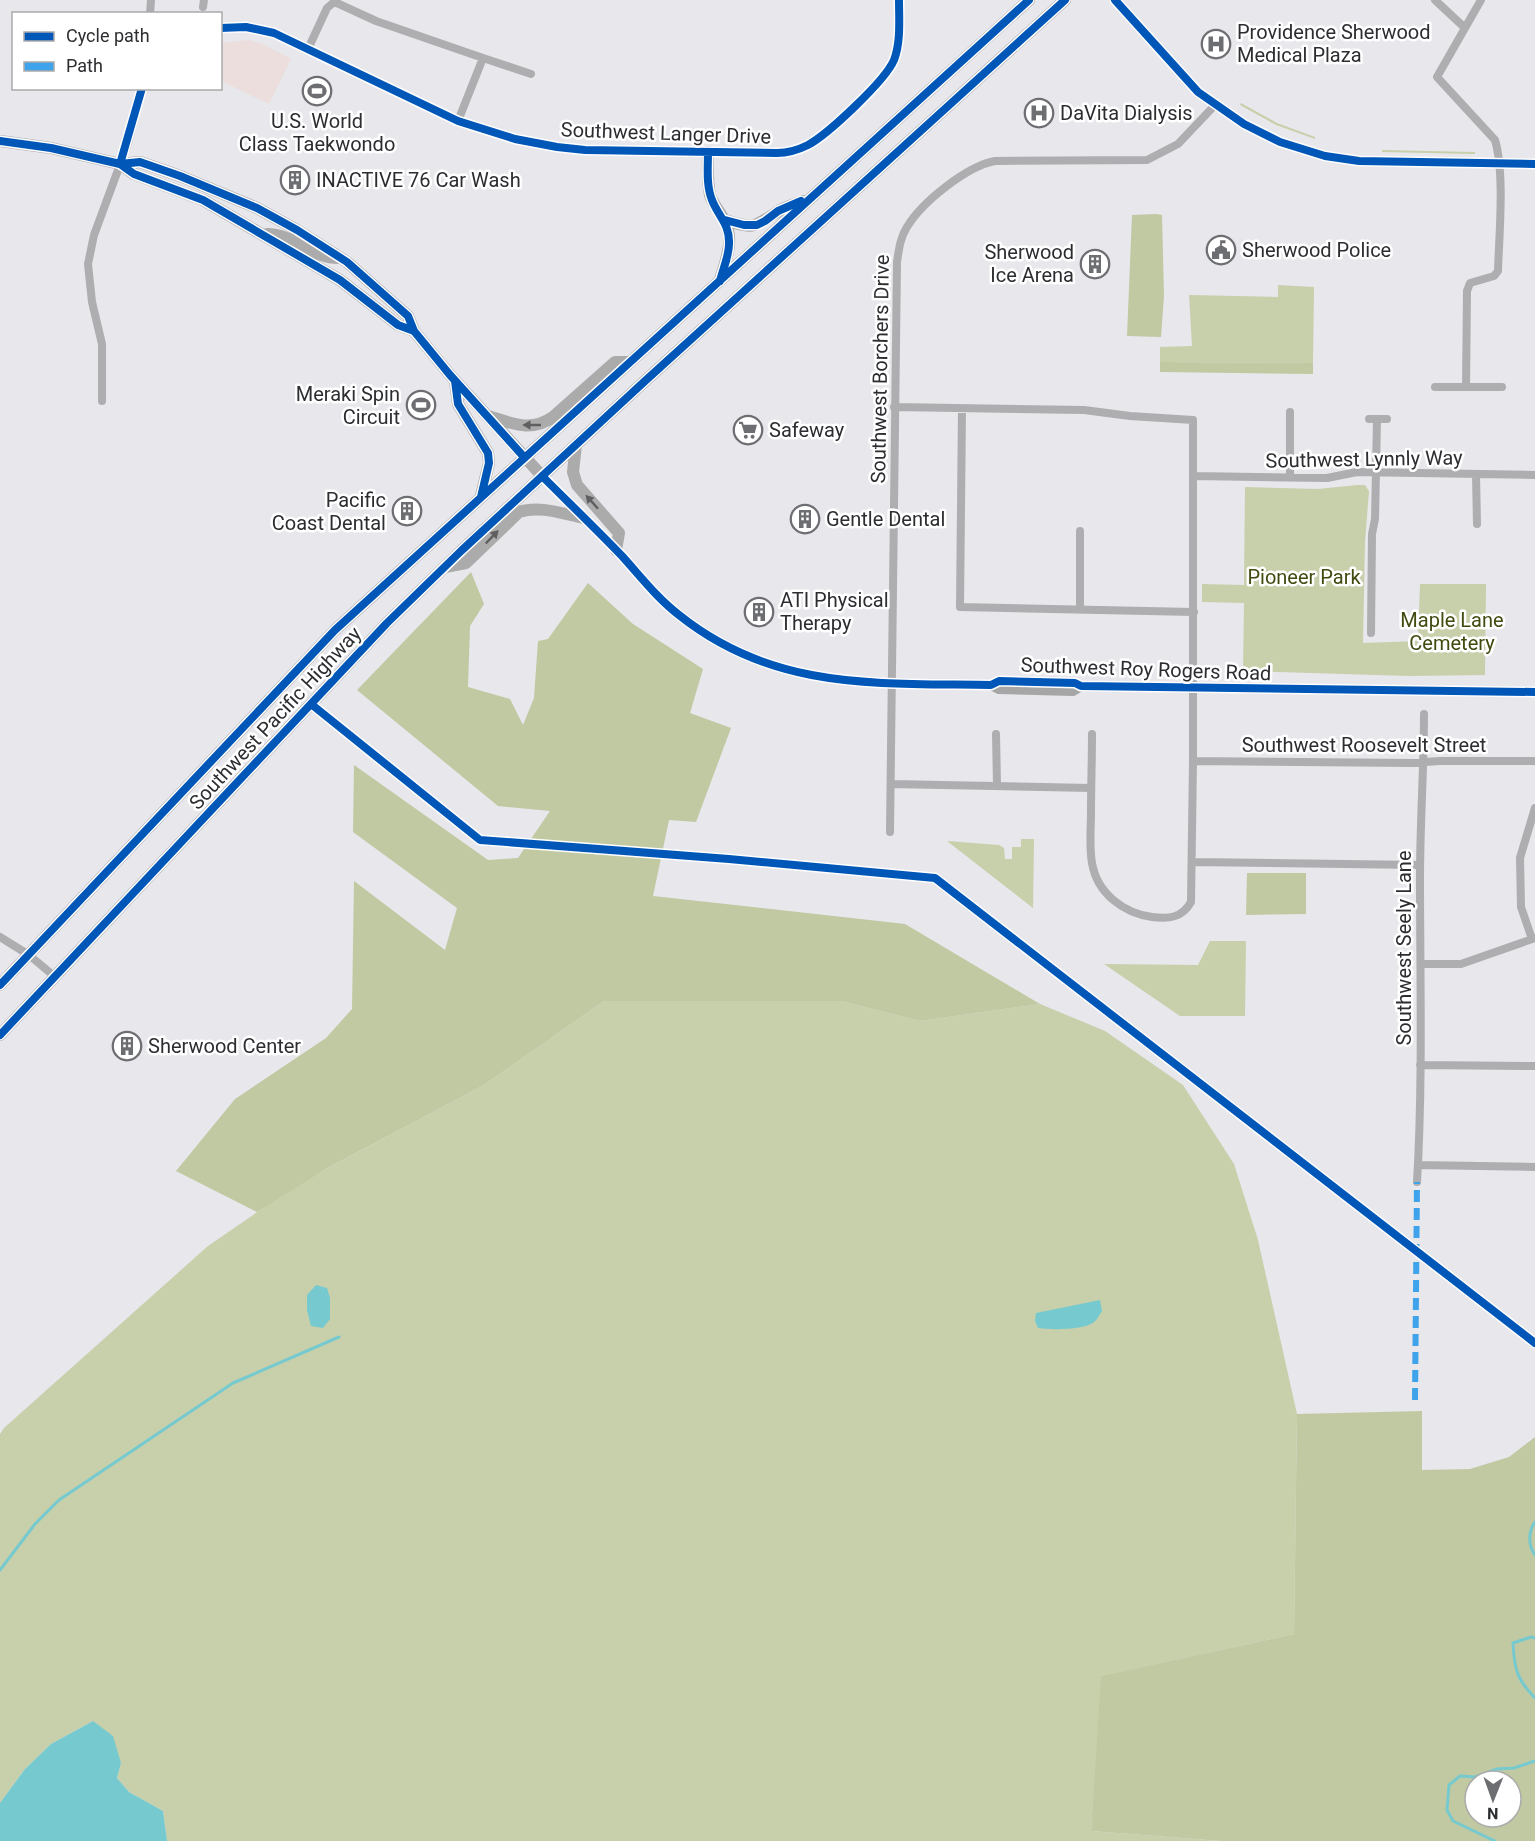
<svg xmlns="http://www.w3.org/2000/svg" width="1535" height="1841" viewBox="0 0 1535 1841" font-family="Roboto,sans-serif">
<style>
.education{fill:#ebdedc}
.green{fill:#c7d0ab}
.forest{fill:#c0c9a1;fill-rule:evenodd}
.water{fill:#76cacf}
.lines{fill:none;stroke-linecap:round;stroke-linejoin:round}
.stream{stroke:#76cacf;stroke-width:3}
.minor{stroke:#aeadaf;stroke-width:8}
.major{stroke:#a6a6a7;stroke-width:10}
.highway{stroke:#acabac;stroke-width:12}
.quiet{stroke:#3ea3eb;stroke-width:6;stroke-dasharray:12 6;stroke-linecap:butt}
.cycleway-casing{stroke:#fff;stroke-width:11}
.cycleway{stroke:#0057b8;stroke-width:8}
.oneway{fill:#5f5f62}
.labels{text-anchor:middle;dominant-baseline:central;stroke-width:5;stroke-linejoin:round;paint-order:stroke}
.poi-label{font-size:20px;fill:#2c2d30;stroke:#fff;text-anchor:start}
.street-label{font-size:20px;fill:#2c2d30;stroke:#fff}
.park-label{font-size:20px;fill:#414b10;stroke:#fff}
</style>
<rect width="100%" height="100%" fill="#e7e7ec"/>
<!-- education -->
<path class="education" d="M 249,40 L 263,44 L 291,59 L 269,104 L 221,81 L 221,43 Z"/>
<!-- green -->
<path class="green" d="M 1241,103 L 1277,123 L 1315,137 L 1315,139 L 1276,125 L 1240,105 Z
M 1382,150 L 1475,152 L 1475,154 L 1382,152 Z
M 1278,285 L 1314,287 L 1313,363 L 1160,362 L 1160,347 L 1192,346 L 1189,295 L 1278,297 Z
M 1357,485 L 1365,485 L 1369,491 L 1365,542 L 1363,643 L 1418,641 L 1420,584 L 1486,584 L 1485,675 L 1409,676 L 1243,671 L 1244,603 L 1202,602 L 1202,584 L 1244,585 L 1245,487 L 1318,489 Z
M 1021,839 L 1034,839 L 1033,908 L 947,841 L 999,845 L 1004,848 L 1005,859 L 1012,859 L 1012,847 L 1021,847 Z
M 1210,941 L 1246,941 L 1245,1016 L 1180,1016 L 1104,964 L 1198,965 Z
M 604,1001 L 841,1001 L 920,1021 L 1040,1004 L 1105,1031 L 1183,1085 L 1234,1164 L 1258,1240 L 1297,1414 L 1294,1634 L 1102,1676 L 1091,1831 L 1221,1841 L 167,1841 L 163,1811 L 129,1792 L 117,1778 L 121,1763 L 93,1721 L 51,1744 L 25,1769 L 0,1803 L 0,1434 L 4,1428 L 208,1246 L 298,1184 L 484,1085 Z"/>
<!-- forest -->
<path class="forest" d="M 1156,214 L 1162,215 L 1164,296 L 1161,337 L 1127,336 L 1132,215 Z
M 1160,362 L 1313,363 L 1313,374 L 1160,372 Z
M 471,572 L 484,604 L 470,626 L 468,687 L 510,699 L 523,725 L 534,698 L 538,641 L 548,639 L 588,583 L 633,624 L 703,669 L 690,713 L 731,728 L 696,822 L 669,820 L 653,896 L 905,924 L 1040,1004 L 920,1021 L 841,1001 L 604,1001 L 484,1085 L 324,1170 L 257,1212 L 176,1171 L 235,1099 L 326,1038 L 352,1009 L 354,881 L 445,950 L 457,908 L 353,832 L 354,765 L 488,860 L 518,858 L 550,811 L 498,806 L 357,690 Z
M 1247,873 L 1306,873 L 1306,914 L 1246,915 Z
M 1422,1411 L 1422,1470 L 1470,1469 L 1509,1457 L 1535,1437 L 1535,1841 L 1221,1841 L 1091,1831 L 1101,1676 L 1294,1634 L 1297,1414 ZM 1475,1781 L 1511,1781 L 1511,1817 L 1475,1817 Z"/>
<!-- water -->
<path class="water" d="M 316,1285 L 327,1288 L 330,1298 L 330,1319 L 323,1328 L 311,1326 L 307,1310 L 307,1295 Z
M 1100,1300 L 1102,1311 C 1099,1316 1097,1320 1093,1323 C 1081,1330 1051,1330 1038,1328 L 1035,1321 L 1036,1313 Z
M 93,1721 L 113,1736 L 121,1763 L 117,1778 L 129,1792 L 163,1811 L 167,1841 L 0,1841 L 0,1803 L 25,1769 L 51,1744 Z"/>
<g class="lines">
<!-- stream -->
<path class="stream" d="M 1535,1522 C 1528,1532 1528,1545 1535,1555
M 0,1570 L 35,1524 L 59,1500 L 233,1383 L 339,1337
M 1535,1638 L 1531,1637 L 1513,1643 C 1514,1668 1517,1680 1535,1698
M 1495,1841 L 1453,1821 L 1447,1810 L 1449,1785 L 1460,1776 L 1475,1777 L 1497,1769 L 1514,1768 L 1535,1761"/>
<!-- minor -->
<path class="minor" d="M 1435,0 L 1465,28
M 203,7 L 204,0
M 150,14 L 151,0
M 220,28 L 246,27 L 274,33 L 458,121 L 515,139 L 557,147 L 585,150 L 777,153 C 788,153 798,150 808,145 C 828,134 885,81 894,60 C 901,42 899,19 899,0
M 308,49 L 327,8 L 333,3 L 337,3 L 376,21 L 483,58 L 458,121
M 483,58 L 531,74
M 1435,387 L 1502,387
M 1466,387 L 1467,291 L 1470,283 L 1494,276 L 1498,271 C 1499,235 1505,174 1495,140 L 1437,77 L 1481,0
M 102,401 L 102,344 L 92,302 L 88,264 L 94,235 L 128,143 L 142,88
M 894,407 L 1084,410 L 1130,416 L 1193,420 L 1193,761 L 1191,902 C 1182,918 1169,919 1152,917 C 1123,913 1097,893 1092,863 C 1089,846 1091,829 1091,812 C 1091,786 1092,760 1092,734
M 962,409 L 960,607 L 1194,612
M 1369,419 L 1387,419
M 1476,475 L 1477,524
M 1194,476 L 1327,478 L 1357,472 L 1535,475
M 1290,477 L 1290,412
M 1080,609 L 1080,531
M 1371,633 L 1372,534 L 1375,519 L 1377,419
M 996,734 L 997,785
M 1193,761 L 1411,763 L 1440,761 L 1535,761
M 891,784 L 1091,788
M 890,832 L 897,262 C 899,249 900,238 907,227 C 922,202 967,166 995,161 L 1147,160 L 1178,144 L 1215,105
M 1192,862 L 1420,865
M 0,937 L 29,955 L 54,976
M 1532,939 L 1521,907 L 1520,858 L 1535,808
M 1421,964 L 1461,964 L 1535,938
M 1420,1065 L 1535,1066
M 1418,1165 L 1535,1167
M 1417,1182 C 1423,1081 1420,979 1420,877 C 1420,823 1424,768 1424,714"/>
<!-- major -->
<path class="major" d="M 1115,0 L 1198,92 L 1244,124 L 1280,142 L 1325,156 L 1359,161 L 1535,164
M 542,476 C 569,503 596,529 622,556 C 641,577 657,598 679,615 C 774,691 877,683 991,685 L 999,681 L 1075,683 L 1081,686 L 1535,692
M 991,685 L 999,689 L 1073,691 L 1081,686"/>
<!-- highway -->
<path class="highway" d="M 0,141 L 51,148 L 120,164 L 134,174 L 203,200 L 340,280 L 398,325 L 414,331
M 708,152 C 708,166 707,181 710,195 C 713,205 720,211 724,220 C 735,239 726,260 720,280
M 120,164 L 140,162 L 180,176 L 257,208 L 297,230 L 347,262 L 408,316 L 414,331 L 450,375 L 542,476
M 725,220 C 753,229 753,228 777,212 C 784,207 795,204 803,201
M 267,234 C 294,234 313,259 340,258
M 455,381 L 458,404 L 488,453 L 489,463 L 481,496
M 488,416 C 512,423 530,433 553,417 L 615,362 L 630,362
M 576,445 L 573,472 L 577,485 L 619,533 L 616,550
M 445,567 L 466,563 L 519,512 C 540,505 563,514 584,518
M 0,985 L 335,630 L 1029,0
M 0,1035 L 387,623 L 461,551 L 645,381 L 1065,0"/>
<!-- quiet -->
<path class="quiet" d="M 1415,1400 L 1417,1182"/>
<!-- cycleway casing -->
<g class="cycleway-casing">
<path id="cycleway" d="M 1115,0 L 1198,92 L 1244,124 L 1280,142 L 1325,156 L 1359,161 L 1535,164
M 220,28 L 246,27 L 274,33 L 458,121 L 515,139 L 557,147 L 585,150 L 777,153 C 788,153 798,150 808,145 C 828,134 885,81 894,60 C 901,42 899,19 899,0
M 0,141 L 51,148 L 120,164 L 134,174 L 203,200 L 340,280 L 398,325 L 414,331
M 708,152 C 708,168 706,185 712,200 C 718,216 730,224 729,244 C 729,256 723,269 720,281
M 120,164 L 140,162 L 180,176 L 257,208 L 297,230 L 347,262 L 408,316 L 414,331 L 450,375 L 524,457
M 120,164 L 142,88
M 725,220 L 744,225 L 757,225 L 765,221 L 778,211 L 801,201
M 455,381 L 458,404 L 488,453 L 489,463 L 481,497
M 542,476 C 569,503 596,529 622,556 C 641,577 657,598 679,615 C 774,691 877,683 991,685 L 999,681 L 1075,683 L 1081,686 L 1535,692
M 311,704 L 480,840 L 729,859 L 935,878 L 1535,1343
M 0,985 L 335,630 L 1029,0
M 0,1035 L 387,623 L 461,551 L 645,381 L 1065,0"/>
</g>
<!-- cycleway -->
<use href="#cycleway" class="cycleway"/>
</g>
<!-- one-way arrows -->
<defs><path id="oneway-solid" d="M-6-.8H1V-3.2L6.5 0L1 3.2V.8H-6Z" transform="scale(1.5)"/></defs>
<g class="oneway">
<use href="#oneway-solid" transform="translate(532 425) rotate(180)"/>
<use href="#oneway-solid" transform="translate(592 502) rotate(-132)"/>
<use href="#oneway-solid" transform="translate(492 537) rotate(-46)"/>
</g>
<!-- icons -->
<defs>
<g id="hospital-ring" transform="scale(1.5)"><circle r="9.5" fill="#fff" stroke="#6d6e72" stroke-width="1.5"/><path d="M-5-5h3v3.5h4V-5h3V5h-3V1.5h-4V5h-3Z" fill="#6d6e72"/></g>
<g id="stadium-ring" transform="scale(1.5)"><circle r="9.5" fill="#fff" stroke="#6d6e72" stroke-width="1.5"/><path d="M0-5a6.5 5 0 1 0 0 10a6.5 5 0 1 0 0-10ZM-3.5-1.8h7v3.6h-7Z" fill="#6d6e72"/></g>
<g id="building-ring" transform="scale(1.5)"><circle r="9.5" fill="#fff" stroke="#6d6e72" stroke-width="1.5"/><path d="M-4-6H4V6H1V3H-1V6H-4ZM-2.5-4.3h1.7v1.8h-1.7ZM.8-4.3h1.7v1.8H.8ZM-2.5-1h1.7V.8h-1.7ZM.8-1h1.7V.8H.8Z" fill="#6d6e72"/></g>
<g id="civic-ring" transform="scale(1.5)"><circle r="9.5" fill="#fff" stroke="#6d6e72" stroke-width="1.5"/><path d="M-.6-6.5H3V-4.5H.6V-3L4-1V1h2V6H-6V1h2V-1L-.6-3ZM-1.2 2.5V6h2.4V2.5Z" fill="#6d6e72"/></g>
<g id="supermarket-ring" transform="scale(1.5)"><circle r="9.5" fill="#fff" stroke="#6d6e72" stroke-width="1.5"/><path d="M-6-5.5h2.5l.6 2H6L4.5 2H-2.5L-4.4-4H-6ZM-1.5 3.2a1.3 1.3 0 1 0 .1 0ZM3 3.2a1.3 1.3 0 1 0 .1 0Z" fill="#6d6e72"/></g>
</defs>
<g fill-rule="evenodd">
<use href="#hospital-ring" x="1216" y="44"/>
<use href="#stadium-ring" x="317" y="91"/>
<use href="#hospital-ring" x="1039" y="113"/>
<use href="#building-ring" x="295" y="180"/>
<use href="#civic-ring" x="1221" y="250"/>
<use href="#building-ring" x="1095" y="264"/>
<use href="#stadium-ring" x="421" y="405"/>
<use href="#supermarket-ring" x="748" y="430"/>
<use href="#building-ring" x="407" y="511"/>
<use href="#building-ring" x="805" y="519"/>
<use href="#building-ring" x="759" y="612"/>
<use href="#building-ring" x="127" y="1046"/>
</g>
<g class="labels">
<!-- poi labels -->
<g class="poi-label">
<text x="1237" y="32">Providence Sherwood<tspan x="1237" dy="23">Medical Plaza</tspan></text>
<text x="1060" y="113">DaVita Dialysis</text>
<text x="317" y="121" text-anchor="middle">U.S. World<tspan x="317" dy="23">Class Taekwondo</tspan></text>
<text x="316" y="180">INACTIVE 76 Car Wash</text>
<text x="1242" y="250">Sherwood Police</text>
<text x="1074" y="252" text-anchor="end">Sherwood<tspan x="1074" dy="23">Ice Arena</tspan></text>
<text x="400" y="394" text-anchor="end">Meraki Spin<tspan x="400" dy="23">Circuit</tspan></text>
<text x="769" y="430">Safeway</text>
<text x="386" y="500" text-anchor="end">Pacific<tspan x="386" dy="23">Coast Dental</tspan></text>
<text x="826" y="519">Gentle Dental</text>
<text x="780" y="600">ATI Physical<tspan x="780" dy="23">Therapy</tspan></text>
<text x="148" y="1046">Sherwood Center</text>
</g>
<!-- street labels -->
<g class="street-label">
<text transform="translate(666 133) rotate(2)">Southwest Langer Drive</text>
<text transform="translate(880 369) rotate(-89)">Southwest Borchers Drive</text>
<text transform="translate(1364 459) rotate(-1)">Southwest Lynnly Way</text>
<text transform="translate(1146 669) rotate(2)">Southwest Roy Rogers Road</text>
<text transform="translate(275 718) rotate(-47)">Southwest Pacific Highway</text>
<text x="1364" y="745">Southwest Roosevelt Street</text>
<text transform="translate(1404 948) rotate(-90)">Southwest Seely Lane</text>
</g>
<!-- park labels -->
<g class="park-label">
<text x="1304" y="577">Pioneer Park</text>
<text x="1452" y="620">Maple Lane<tspan x="1452" dy="23">Cemetery</tspan></text>
</g>
</g>
<!-- legend -->
<rect x="12" y="12" width="210" height="78" fill="#ffffff" stroke="#ababac" stroke-width="1.5"/>
<rect x="24" y="32" width="30" height="9" fill="#0057b8" stroke="#ababac" stroke-width="1.5"/>
<text x="66" y="42" font-size="18" fill="#2c2d30">Cycle path</text>
<rect x="24" y="62" width="30" height="9" fill="#3ea3eb" stroke="#ababac" stroke-width="1.5"/>
<text x="66" y="72" font-size="18" fill="#2c2d30">Path</text>
<!-- north arrow -->
<g transform="translate(1493 1799) rotate(181)"><circle r="28" fill="#ffffff" stroke="#ababac" stroke-width="1.5"/>
<path d="M0-4.5L10 22L0 15L-10 22Z" fill="#6d6e72"/>
<text y="-9" font-size="16" font-weight="bold" text-anchor="middle" fill="#2c2d30">N</text>
</g>
</svg>
